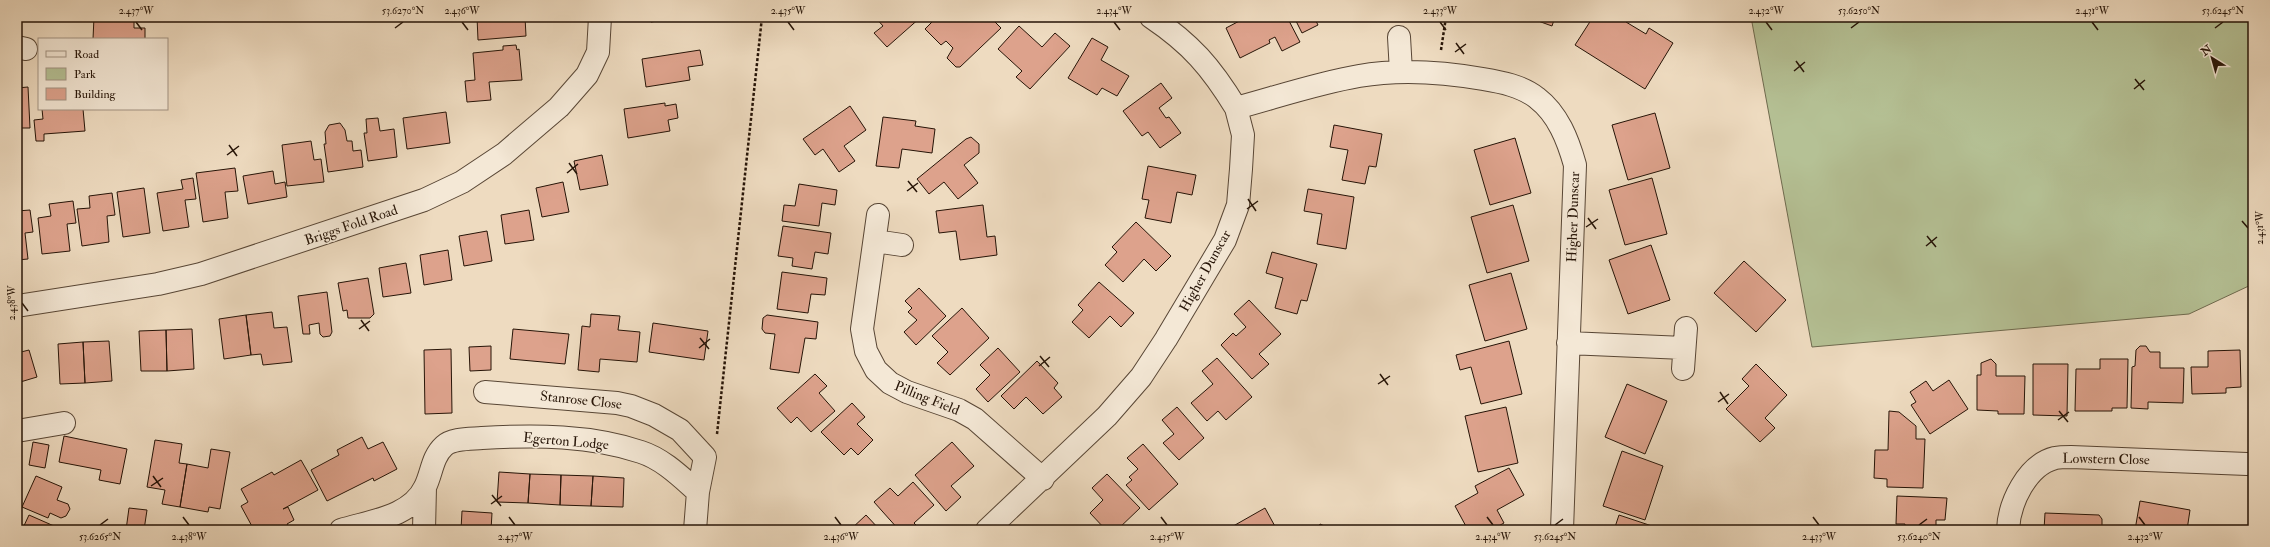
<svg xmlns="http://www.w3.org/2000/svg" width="2270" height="547" viewBox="0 0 2270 547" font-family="'IM FELL Double Pica',serif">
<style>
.green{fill:#b5c195;stroke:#6e6a4e}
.building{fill:#dda28c;stroke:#261407}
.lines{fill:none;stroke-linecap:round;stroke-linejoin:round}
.minor-casing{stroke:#584635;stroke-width:24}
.path{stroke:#261407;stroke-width:2.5;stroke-dasharray:3 2;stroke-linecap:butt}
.minor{stroke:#f4e8d6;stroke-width:22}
.ticks{fill:none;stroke:#261407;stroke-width:1.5}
.labels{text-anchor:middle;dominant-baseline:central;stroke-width:3;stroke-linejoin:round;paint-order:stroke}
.street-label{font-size:14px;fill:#261407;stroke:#f4e8d6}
.neatline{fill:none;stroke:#261407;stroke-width:1.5}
.ticks-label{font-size:10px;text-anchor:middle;fill:#261407}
</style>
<rect width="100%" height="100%" fill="#eedbc0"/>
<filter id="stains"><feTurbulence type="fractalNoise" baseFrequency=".005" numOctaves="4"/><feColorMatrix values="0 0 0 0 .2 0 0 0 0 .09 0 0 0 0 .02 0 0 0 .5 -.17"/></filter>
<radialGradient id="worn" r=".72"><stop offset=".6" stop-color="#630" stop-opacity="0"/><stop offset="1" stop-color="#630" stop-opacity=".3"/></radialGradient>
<!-- green -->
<path class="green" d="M 1751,17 L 2253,17 L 2253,284 L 2189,314 L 1812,347 Z"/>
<!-- building -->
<path class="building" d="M 89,17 L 134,17 L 134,28 L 145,28 L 145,39 L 93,39 L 94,17 Z
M 477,17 L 525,17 L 526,36 L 478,40 Z
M 650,17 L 681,17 L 651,22 Z
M 875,17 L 921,17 L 887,47 L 874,33 L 883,26 Z
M 937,17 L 970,17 L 975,22 L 980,17 L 990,17 L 1001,28 L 960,67 L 956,67 L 947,58 L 953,48 L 946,41 L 941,45 L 925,29 Z
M 1247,17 L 1287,17 L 1300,42 L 1282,51 L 1275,37 L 1269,40 L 1270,43 L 1240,58 L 1226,28 Z
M 1294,17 L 1314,17 L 1318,25 L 1302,33 Z
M 1527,17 L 1555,17 L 1552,26 Z
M 1593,17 L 1629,17 L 1626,22 L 1646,34 L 1649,28 L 1673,43 L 1645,89 L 1575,45 Z
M 1019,26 L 1042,47 L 1055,33 L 1070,46 L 1030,89 L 1016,77 L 1022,71 L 998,49 Z
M 1092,38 L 1108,47 L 1101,60 L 1129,76 L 1117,96 L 1102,88 L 1097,95 L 1068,78 Z
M 516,45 L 517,50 L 519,49 L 522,80 L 489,82 L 491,100 L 467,102 L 465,81 L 475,80 L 473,53 L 503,50 L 503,46 Z
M 700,50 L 703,65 L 688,67 L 690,80 L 646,87 L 642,59 Z
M 1161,83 L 1172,98 L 1159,108 L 1166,118 L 1169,117 L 1181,133 L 1160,148 L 1148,132 L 1142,136 L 1123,111 Z
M 28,87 L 30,128 L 17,128 L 17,88 Z
M 665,103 L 665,106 L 676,104 L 678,118 L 668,120 L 670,131 L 628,138 L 624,109 Z
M 850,106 L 866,130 L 844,146 L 855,161 L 839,172 L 823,149 L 815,155 L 803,139 Z
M 42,109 L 83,109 L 85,131 L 44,134 L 44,141 L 36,141 L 34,120 L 43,119 Z
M 446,112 L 450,143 L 407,149 L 403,118 Z
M 1655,113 L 1670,168 L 1628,180 L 1612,125 Z
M 883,117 L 916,121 L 915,126 L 935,129 L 932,153 L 902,149 L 899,168 L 876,166 Z
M 378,118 L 380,131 L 394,129 L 397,157 L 368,161 L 364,133 L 367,133 L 366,119 Z
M 340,123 L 345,130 L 347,141 L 352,141 L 353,151 L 361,150 L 363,167 L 328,172 L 324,144 L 326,144 L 325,132 L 329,125 Z
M 1334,125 L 1382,134 L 1376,167 L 1369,166 L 1365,184 L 1342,180 L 1348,150 L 1330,147 Z
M 971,137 L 979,144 L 979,153 L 964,165 L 978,183 L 958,199 L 944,182 L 929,194 L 917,179 L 966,139 Z
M 1515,138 L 1531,193 L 1490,205 L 1474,150 Z
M 311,141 L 314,160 L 321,159 L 324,182 L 287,186 L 282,145 Z
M 602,155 L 608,185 L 580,190 L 574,161 Z
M 1148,166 L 1196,175 L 1192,195 L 1177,192 L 1171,223 L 1145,218 L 1149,200 L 1142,199 Z
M 235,168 L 238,191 L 225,192 L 228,218 L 203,222 L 196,173 Z
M 273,171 L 275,184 L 285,182 L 287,197 L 248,204 L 243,176 Z
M 193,178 L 196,199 L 185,200 L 189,227 L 163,231 L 157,193 L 183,189 L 181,180 Z
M 1652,178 L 1667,234 L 1625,245 L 1609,190 Z
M 563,182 L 569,212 L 542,217 L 536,188 Z
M 799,184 L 837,190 L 835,205 L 822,203 L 819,226 L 782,221 L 784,205 L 795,206 Z
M 144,188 L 150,233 L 123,237 L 117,192 Z
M 1308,189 L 1354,197 L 1346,249 L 1317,244 L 1322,214 L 1304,211 Z
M 112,193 L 115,215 L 107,216 L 109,242 L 82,246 L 77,209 L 90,208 L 89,196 Z
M 73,201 L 76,223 L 67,224 L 70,251 L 42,254 L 38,218 L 51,216 L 49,204 Z
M 983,205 L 987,237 L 995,236 L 997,255 L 960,260 L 956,231 L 939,233 L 936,211 Z
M 1513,205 L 1529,261 L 1487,273 L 1471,217 Z
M 30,210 L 33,232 L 25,233 L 28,259 L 17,260 L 17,211 Z
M 529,210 L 534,240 L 505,244 L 501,215 Z
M 1136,222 L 1171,256 L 1156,271 L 1144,259 L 1123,282 L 1105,265 L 1117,252 L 1112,247 Z
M 783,226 L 831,233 L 828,254 L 815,252 L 812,269 L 792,266 L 793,258 L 778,256 Z
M 487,231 L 492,261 L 464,266 L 459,236 Z
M 1651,245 L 1670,300 L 1628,314 L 1609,260 Z
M 448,250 L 452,280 L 424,285 L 420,255 Z
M 1272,252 L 1317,264 L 1307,301 L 1301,300 L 1297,314 L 1275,308 L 1283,278 L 1266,273 Z
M 1744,261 L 1786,300 L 1756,332 L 1714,293 Z
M 406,263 L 411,293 L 383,297 L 379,268 Z
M 782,272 L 827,278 L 825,295 L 811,294 L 808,313 L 777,309 Z
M 1511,273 L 1527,329 L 1485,341 L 1469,285 Z
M 368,278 L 374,314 L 370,318 L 348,318 L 347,310 L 343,311 L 338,283 Z
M 1099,282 L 1134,313 L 1121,327 L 1110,316 L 1089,338 L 1072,322 L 1083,310 L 1078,305 Z
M 919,288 L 946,316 L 916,345 L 904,332 L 917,320 L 908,312 L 912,308 L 905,301 Z
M 327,292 L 332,332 L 330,336 L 323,337 L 320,334 L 319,323 L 309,325 L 310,334 L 303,334 L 298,296 Z
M 1249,300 L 1281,334 L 1259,354 L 1269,364 L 1252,379 L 1221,345 L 1233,333 L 1236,336 L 1246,327 L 1234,314 Z
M 962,308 L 989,338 L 950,375 L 937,363 L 948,352 L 932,336 Z
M 272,312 L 274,328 L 287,327 L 292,362 L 263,365 L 261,354 L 251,355 L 246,315 Z
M 591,314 L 620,316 L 618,330 L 640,332 L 637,362 L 600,359 L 599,372 L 578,370 L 582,326 L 590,327 Z
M 246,315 L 251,355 L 224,359 L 219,319 Z
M 767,315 L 818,322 L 816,339 L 805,338 L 799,373 L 770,369 L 775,334 L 765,333 L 762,329 L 763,318 Z
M 2252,317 L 2253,317 L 2253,367 L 2251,367 L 2250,331 L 2253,331 Z
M 653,323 L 708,331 L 704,360 L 649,352 Z
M 192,329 L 194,369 L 167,371 L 166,330 Z
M 513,329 L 569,334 L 565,364 L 510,359 Z
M 166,330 L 167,371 L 141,371 L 139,331 Z
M 109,341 L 112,381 L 85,383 L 83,342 Z
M 1509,341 L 1522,394 L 1481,404 L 1471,367 L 1460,370 L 1456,355 Z
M 83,342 L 85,383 L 60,384 L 58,344 Z
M 491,346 L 491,370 L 470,371 L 469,347 Z
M 2140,346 L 2146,346 L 2150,352 L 2160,352 L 2160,368 L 2184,368 L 2183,403 L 2148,402 L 2148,409 L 2131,408 L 2132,367 L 2135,366 L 2136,350 Z
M 998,348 L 1020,372 L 988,402 L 976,389 L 990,375 L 980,365 Z
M 451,349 L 452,413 L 425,414 L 424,350 Z
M 29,350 L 37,377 L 17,383 L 17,353 Z
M 2240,350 L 2241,387 L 2226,388 L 2226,393 L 2192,394 L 2191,367 L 2208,367 L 2208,351 Z
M 1217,358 L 1252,397 L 1226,420 L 1218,411 L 1207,421 L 1191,403 L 1213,384 L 1202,371 Z
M 1991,359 L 1996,364 L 1996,376 L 2025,376 L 2024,414 L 1998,414 L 1998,411 L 1977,410 L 1977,375 L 1981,375 L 1981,363 Z
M 2100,359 L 2128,359 L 2127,408 L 2112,408 L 2112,411 L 2075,411 L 2076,369 L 2100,369 Z
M 1037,361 L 1058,383 L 1054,388 L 1062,397 L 1043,414 L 1026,397 L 1014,409 L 1001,396 Z
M 1756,364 L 1787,395 L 1765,418 L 1775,428 L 1760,442 L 1726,409 L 1749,386 L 1742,379 Z
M 2033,364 L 2068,364 L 2067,416 L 2033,415 Z
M 815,374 L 827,386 L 819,393 L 835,411 L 811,432 L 797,417 L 791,423 L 777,408 Z
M 1949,380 L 1968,409 L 1930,434 L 1911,405 L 1916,402 L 1910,392 L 1926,381 L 1933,391 Z
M 1627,384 L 1667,401 L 1645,454 L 1605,437 Z
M 852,403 L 865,417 L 857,424 L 873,440 L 858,455 L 851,448 L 844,455 L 821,432 Z
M 1177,407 L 1204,438 L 1179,460 L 1163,443 L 1174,434 L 1162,420 Z
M 1506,407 L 1518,463 L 1478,472 L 1465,416 Z
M 1889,411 L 1899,412 L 1916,426 L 1916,439 L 1925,439 L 1923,488 L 1887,487 L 1887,479 L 1874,478 L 1875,450 L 1888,450 Z
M 64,436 L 127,449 L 120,484 L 99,480 L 101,470 L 59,462 Z
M 362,437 L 368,449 L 383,442 L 397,469 L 374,481 L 373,478 L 327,501 L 311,470 L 339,455 L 337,450 Z
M 155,440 L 182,444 L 179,463 L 187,464 L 180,507 L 162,504 L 165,490 L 147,487 Z
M 33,442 L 49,445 L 45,468 L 29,465 Z
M 952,442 L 974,466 L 951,486 L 961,497 L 946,511 L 915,475 Z
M 1143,444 L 1178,484 L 1149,510 L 1126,485 L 1132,480 L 1129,477 L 1138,469 L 1127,458 Z
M 211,449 L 230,452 L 220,509 L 209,507 L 208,512 L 180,507 L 187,464 L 208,468 Z
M 1622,451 L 1663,466 L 1645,520 L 1603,506 Z
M 301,460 L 318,490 L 283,509 L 288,507 L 294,520 L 287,524 L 290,530 L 254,530 L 241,506 L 248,502 L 241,489 L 272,472 L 274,475 Z
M 1509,468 L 1524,495 L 1497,510 L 1504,523 L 1491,530 L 1468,530 L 1455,506 L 1478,493 L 1475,486 Z
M 499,472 L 530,474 L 528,503 L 497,502 Z
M 530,474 L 561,475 L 560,505 L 528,503 Z
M 1107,474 L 1140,508 L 1117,530 L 1106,530 L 1090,513 L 1103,500 L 1092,488 Z
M 561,475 L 593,476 L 591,506 L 560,505 Z
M 36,476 L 62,487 L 57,500 L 68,504 L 70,509 L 66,516 L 61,518 L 50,513 L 48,518 L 22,507 Z
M 593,476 L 624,478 L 623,507 L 591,506 Z
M 913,482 L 934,505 L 914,523 L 921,530 L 899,530 L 874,502 L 890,488 L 898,496 Z
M 1897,496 L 1947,498 L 1945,520 L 1936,520 L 1936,530 L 1905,530 L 1905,524 L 1896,524 Z
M 2140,501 L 2190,510 L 2187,530 L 2135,530 Z
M 129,508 L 147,510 L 144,530 L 126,530 Z
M 1265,508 L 1277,530 L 1229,530 L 1228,529 Z
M 462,511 L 492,513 L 491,530 L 461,530 Z
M 2045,513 L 2099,515 L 2102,519 L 2102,530 L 2044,530 Z
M 29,515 L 54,526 L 53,530 L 22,530 Z
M 866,515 L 880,530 L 850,530 Z
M 1619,515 L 1661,529 L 1661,530 L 1614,530 Z
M 1320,524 L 1333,530 L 1317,530 Z"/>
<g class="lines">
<!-- minor casing -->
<g class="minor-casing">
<path id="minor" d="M 1151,17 C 1191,44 1211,67 1236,108
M 1399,37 L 1401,72
M 17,47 L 26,49
M 878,215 L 862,329 L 866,351 L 876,370 L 890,383 L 907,392 L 959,410 L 975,419 L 1043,479
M 875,241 L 902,245
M 17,306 L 158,284 L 201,274 L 424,200 L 462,182 L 504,154 L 559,107 L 587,75 L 598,52 L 600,17
M 1568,343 L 1684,348
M 1683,369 L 1686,328
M 485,392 L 617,403 L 631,406 L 654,415 L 680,430 L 705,457 L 698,492 L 695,530
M 17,431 L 64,423
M 341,530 C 370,521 411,517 425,487 C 432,473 432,457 444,446 C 452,438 471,439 482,438 C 535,435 591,435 641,452 C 663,459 681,477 698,492
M 424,530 L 425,487
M 987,530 L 1107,416 L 1141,377 L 1166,339 L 1225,240 L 1238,205 L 1241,169 L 1243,135 L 1236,108 C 1277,97 1318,83 1359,76 C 1399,69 1443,72 1483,79 C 1501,82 1522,86 1537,98 C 1558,114 1568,140 1575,165 L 1562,530
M 2008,530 C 2009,503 2027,465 2055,458 C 2060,457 2066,457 2071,457 L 2247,464"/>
</g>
<!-- path -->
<path class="path" d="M 1441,50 L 1446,17
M 717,434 L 762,17"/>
<!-- minor -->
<use href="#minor" class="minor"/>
</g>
<!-- ticks -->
<path class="ticks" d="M 136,22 L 142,30M 462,22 L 468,30M 788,22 L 794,30M 1114,22 L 1120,30M 1440,22 L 1446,30M 1766,22 L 1772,30M 2092,22 L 2098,30M 395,28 L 403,22M 1851,28 L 1859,22M 2215,28 L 2223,22M 1456,43 L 1464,54M 1455,52 L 1466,44M 1796,61 L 1804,72M 1794,71 L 1805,62M 2135,79 L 2144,90M 2134,89 L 2145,80M 229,145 L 237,156M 227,155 L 239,146M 569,163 L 577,174M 567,173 L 578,164M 908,181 L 917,192M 907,191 L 918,183M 1248,199 L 1256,211M 1247,209 L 1258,201M 1588,218 L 1596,229M 2242,221 L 2248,228M 1586,227 L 1598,219M 1927,236 L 1936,247M 1926,246 L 1937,237M 22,303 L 28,311M 361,320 L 369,331M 359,329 L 370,321M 700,338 L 709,349M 699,348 L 710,339M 1040,356 L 1049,367M 1039,366 L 1050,357M 1380,374 L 1388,385M 1378,384 L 1390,376M 1720,392 L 1728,404M 1718,402 L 1729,394M 2059,411 L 2068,422M 2058,420 L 2069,412M 153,476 L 161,487M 151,486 L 163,478M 492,495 L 501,506M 491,504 L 502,496M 183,517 L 189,525M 509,517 L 515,525M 835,517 L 841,525M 1161,517 L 1167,525M 1487,517 L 1493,525M 1813,517 L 1819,525M 2139,517 L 2145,525M 100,525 L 108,519M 1555,525 L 1563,519M 1919,525 L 1927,519"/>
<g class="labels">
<!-- street labels -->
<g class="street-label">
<text transform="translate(1573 217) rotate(-88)">Higher Dunscar</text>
<text transform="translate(351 225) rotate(-19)">Briggs Fold Road</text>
<text transform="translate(1205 271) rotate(-61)">Higher Dunscar</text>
<text transform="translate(927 398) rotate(22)">Pilling Field</text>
<text transform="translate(581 400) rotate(6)">Stanrose Close</text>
<text transform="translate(566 441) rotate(5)">Egerton Lodge</text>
<text transform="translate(2106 459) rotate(1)">Lowstern Close</text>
</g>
</g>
<!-- margin -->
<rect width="2270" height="547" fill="none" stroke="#eedbc0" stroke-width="44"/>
<!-- legend -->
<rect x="38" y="38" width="130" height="72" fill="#f4e8d6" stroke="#a29383"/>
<rect x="46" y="51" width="20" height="6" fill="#f4e8d6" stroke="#a29383"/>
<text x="74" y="58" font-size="12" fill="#261407">Road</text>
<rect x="46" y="68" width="20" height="12" fill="#b5c195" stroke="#a29383"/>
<text x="74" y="78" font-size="12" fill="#261407">Park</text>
<rect x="46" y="88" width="20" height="12" fill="#dda28c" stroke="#a29383"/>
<text x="74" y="98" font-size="12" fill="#261407">Building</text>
<!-- north arrow -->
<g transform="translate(2212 58) rotate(323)" stroke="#f4e8d6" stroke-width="3" paint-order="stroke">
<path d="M0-3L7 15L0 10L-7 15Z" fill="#261407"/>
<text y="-6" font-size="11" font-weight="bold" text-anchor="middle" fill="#261407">N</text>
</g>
<rect x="22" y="22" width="2226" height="503" class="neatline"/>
<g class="ticks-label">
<text x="136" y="14">2.437°W</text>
<text x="403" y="14">53.6270°N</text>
<text x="462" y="14">2.436°W</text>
<text x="788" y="14">2.435°W</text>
<text x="1114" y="14">2.434°W</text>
<text x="1440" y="14">2.433°W</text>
<text x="1766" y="14">2.432°W</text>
<text x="1859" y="14">53.6250°N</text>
<text x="2092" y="14">2.431°W</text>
<text x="2223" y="14">53.6245°N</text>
<text transform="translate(2259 228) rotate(-90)" y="4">2.431°W</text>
<text transform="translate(11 303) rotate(-90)" y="4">2.438°W</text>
<text x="100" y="540">53.6265°N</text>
<text x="189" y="540">2.438°W</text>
<text x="515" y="540">2.437°W</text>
<text x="841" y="540">2.436°W</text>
<text x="1167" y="540">2.435°W</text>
<text x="1493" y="540">2.434°W</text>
<text x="1555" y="540">53.6245°N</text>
<text x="1819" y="540">2.433°W</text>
<text x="1919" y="540">53.6240°N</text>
<text x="2145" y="540">2.432°W</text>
</g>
<rect width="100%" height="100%" filter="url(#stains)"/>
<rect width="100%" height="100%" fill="url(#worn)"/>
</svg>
